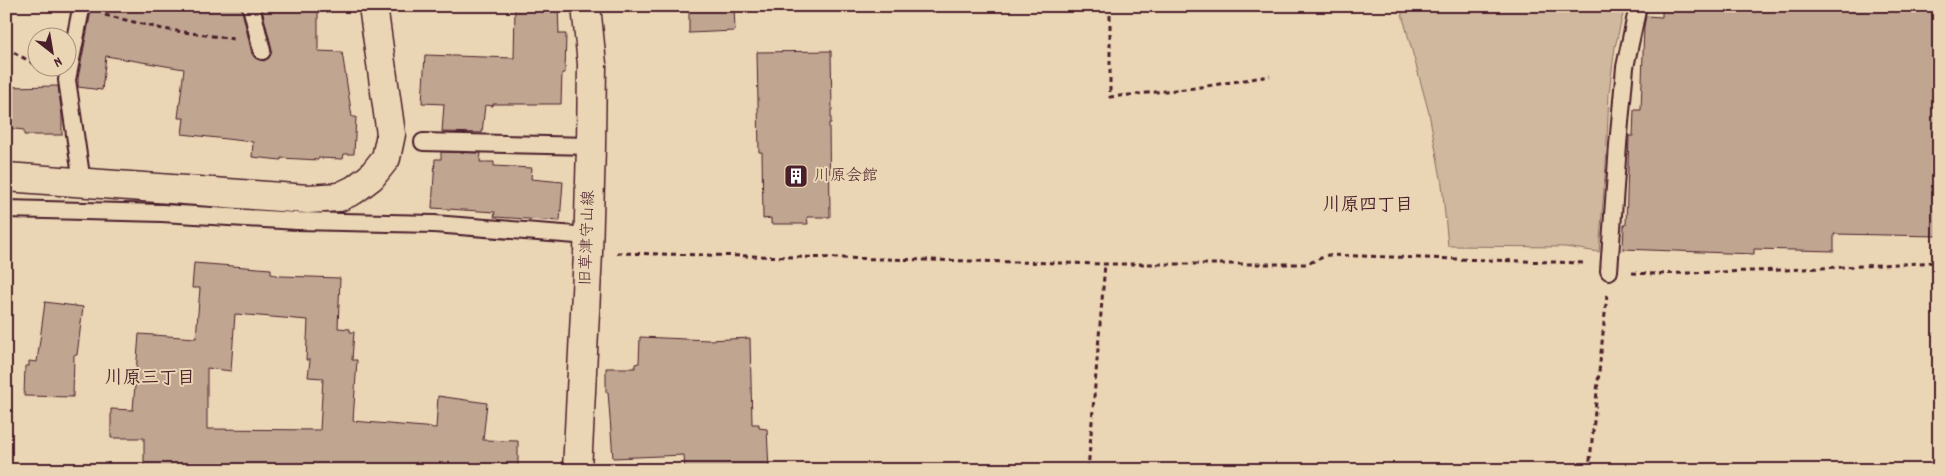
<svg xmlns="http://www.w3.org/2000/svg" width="1945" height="476" viewBox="0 0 1945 476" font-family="Dekko,'Klee One',sans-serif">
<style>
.green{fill:#cfb89e;stroke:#8c6c64}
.building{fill:#c0a591;stroke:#4a1f2b;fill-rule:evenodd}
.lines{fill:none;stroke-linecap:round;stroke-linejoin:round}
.lane-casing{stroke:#4a1f2b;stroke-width:20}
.secondary-casing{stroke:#4a1f2b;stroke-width:31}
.path{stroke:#4a1f2b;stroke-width:3;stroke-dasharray:5 4;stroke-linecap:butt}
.lane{stroke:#ead6b4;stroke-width:16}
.secondary{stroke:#ead6b4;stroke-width:28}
.labels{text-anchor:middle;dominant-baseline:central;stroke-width:4;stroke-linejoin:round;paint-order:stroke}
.poi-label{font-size:16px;fill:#4a1f2b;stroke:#ead6b4;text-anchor:start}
.street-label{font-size:16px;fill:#4a1f2b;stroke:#ead6b4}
.neighbourhood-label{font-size:18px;font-weight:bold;fill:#4a1f2b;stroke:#ead6b4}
</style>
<rect width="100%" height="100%" fill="#ead6b4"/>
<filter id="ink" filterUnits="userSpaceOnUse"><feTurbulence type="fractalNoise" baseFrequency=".02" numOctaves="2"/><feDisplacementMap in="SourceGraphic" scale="10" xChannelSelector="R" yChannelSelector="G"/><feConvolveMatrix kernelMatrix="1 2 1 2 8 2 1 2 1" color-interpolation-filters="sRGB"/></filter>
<g filter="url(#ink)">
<!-- green -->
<path class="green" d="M 1421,6 L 1625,6 L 1615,47 L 1609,93 L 1606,164 L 1599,252 L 1565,247 L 1448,246 L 1442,184 L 1429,113 L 1401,10 Z"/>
<!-- building -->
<path class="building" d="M 90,6 L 241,6 L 252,54 L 255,58 L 264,61 L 269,58 L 272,49 L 261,6 L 318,6 L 318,51 L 342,52 L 352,117 L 356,117 L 354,154 L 344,154 L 343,159 L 318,158 L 318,160 L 281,158 L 281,160 L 252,157 L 253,142 L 182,134 L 184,118 L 178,118 L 184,69 L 106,56 L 102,90 L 78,87 L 78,78 L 91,11 Z
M 515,6 L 558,6 L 559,34 L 566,34 L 565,73 L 562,73 L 561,104 L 493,104 L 493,106 L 485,105 L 482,133 L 442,132 L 444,104 L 422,103 L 425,55 L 514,58 Z
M 689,6 L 734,6 L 735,31 L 689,33 Z
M 1662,6 L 1939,6 L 1939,236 L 1834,234 L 1834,251 L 1754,249 L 1754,254 L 1623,249 L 1624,225 L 1626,225 L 1629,136 L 1633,136 L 1634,110 L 1641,110 L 1644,26 L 1646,16 L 1662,17 Z
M 831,51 L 832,110 L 831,110 L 831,123 L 829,123 L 830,217 L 807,217 L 808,224 L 771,224 L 771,218 L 763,219 L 762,152 L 759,152 L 757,52 Z
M 58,86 L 62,115 L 62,135 L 24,135 L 24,130 L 6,128 L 6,87 Z
M 441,152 L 481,153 L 480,162 L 494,162 L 494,166 L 532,168 L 531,179 L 563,182 L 560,221 L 494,217 L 495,212 L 432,208 L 435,159 L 441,159 Z
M 194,263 L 271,269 L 271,274 L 281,276 L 340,278 L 338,328 L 350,329 L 350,332 L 354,332 L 352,360 L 357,360 L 353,421 L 436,428 L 438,396 L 487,403 L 483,440 L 518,441 L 518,470 L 144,470 L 144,438 L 111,438 L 111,409 L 133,410 L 139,334 L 196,338 L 200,288 L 192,288 ZM 235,314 L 308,320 L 306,360 L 310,360 L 308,377 L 323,378 L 320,430 L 207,429 L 207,368 L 231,371 Z
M 45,302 L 83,307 L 77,355 L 74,355 L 73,397 L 24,396 L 25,366 L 29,366 L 29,361 L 37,362 Z
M 640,337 L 709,340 L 750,338 L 752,424 L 759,424 L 759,428 L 767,429 L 769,470 L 685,470 L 684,455 L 613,458 L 608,392 L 606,392 L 606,368 L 635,368 L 635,364 L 639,363 Z"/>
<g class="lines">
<!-- lane casing -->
<g class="lane-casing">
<path id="lane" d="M 79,6 L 81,9 L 67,80 L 82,182
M 251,6 L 262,51
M 423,142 L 591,146
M 6,209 L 162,213 L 297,221 L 434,224 L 589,236
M 1609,271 L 1618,145 L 1625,67 L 1638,6"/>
</g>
<!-- secondary casing -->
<g class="secondary-casing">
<path id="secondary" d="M 6,177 L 308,199 L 339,197 L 354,190 L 371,177 L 386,158 L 391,134 L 373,6
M 577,470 L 588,253 L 591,146 L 592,64 L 586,6"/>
</g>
<!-- path -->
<path class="path" d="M 1110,6 L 1110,97 L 1194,88 L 1270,76
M 105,15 L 163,29 L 234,39
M 6,48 L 38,66
M 617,253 L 1105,264 L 1307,264 L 1328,255 L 1584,263
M 1632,273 L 1655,274 L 1783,270 L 1939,262
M 1088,470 L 1105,264
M 1589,470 L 1607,294"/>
<!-- lane -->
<use href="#lane" class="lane"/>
<!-- secondary -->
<use href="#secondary" class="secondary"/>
</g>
</g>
<!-- icons -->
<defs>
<g id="building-square" transform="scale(1.25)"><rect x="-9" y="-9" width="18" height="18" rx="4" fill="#4a1f2b" stroke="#ead6b4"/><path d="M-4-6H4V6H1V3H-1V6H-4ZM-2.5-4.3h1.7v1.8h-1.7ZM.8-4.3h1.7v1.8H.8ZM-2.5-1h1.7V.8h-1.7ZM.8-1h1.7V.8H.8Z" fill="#fff"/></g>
</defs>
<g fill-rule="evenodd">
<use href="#building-square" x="796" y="176"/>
</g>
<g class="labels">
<!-- poi labels -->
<g class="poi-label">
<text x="814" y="176">川原会館</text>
</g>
<!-- street labels -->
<g class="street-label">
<text transform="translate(588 238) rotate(-88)">旧草津守山線</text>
</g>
<!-- neighbourhood labels -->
<g class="neighbourhood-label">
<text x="1368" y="206">川原四丁目</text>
<text x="150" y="379">川原三丁目</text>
</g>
</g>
<!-- margin -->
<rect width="1945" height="476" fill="none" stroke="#ead6b4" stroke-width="25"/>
<rect x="12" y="12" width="1920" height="451" fill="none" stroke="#4a1f2b" stroke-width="2" filter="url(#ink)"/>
<!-- north arrow -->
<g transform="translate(52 52) rotate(149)"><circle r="24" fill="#ead6b4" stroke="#aa8d7d"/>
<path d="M0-4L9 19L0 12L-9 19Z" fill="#4a1f2b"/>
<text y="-8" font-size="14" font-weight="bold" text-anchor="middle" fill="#4a1f2b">N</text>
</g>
</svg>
